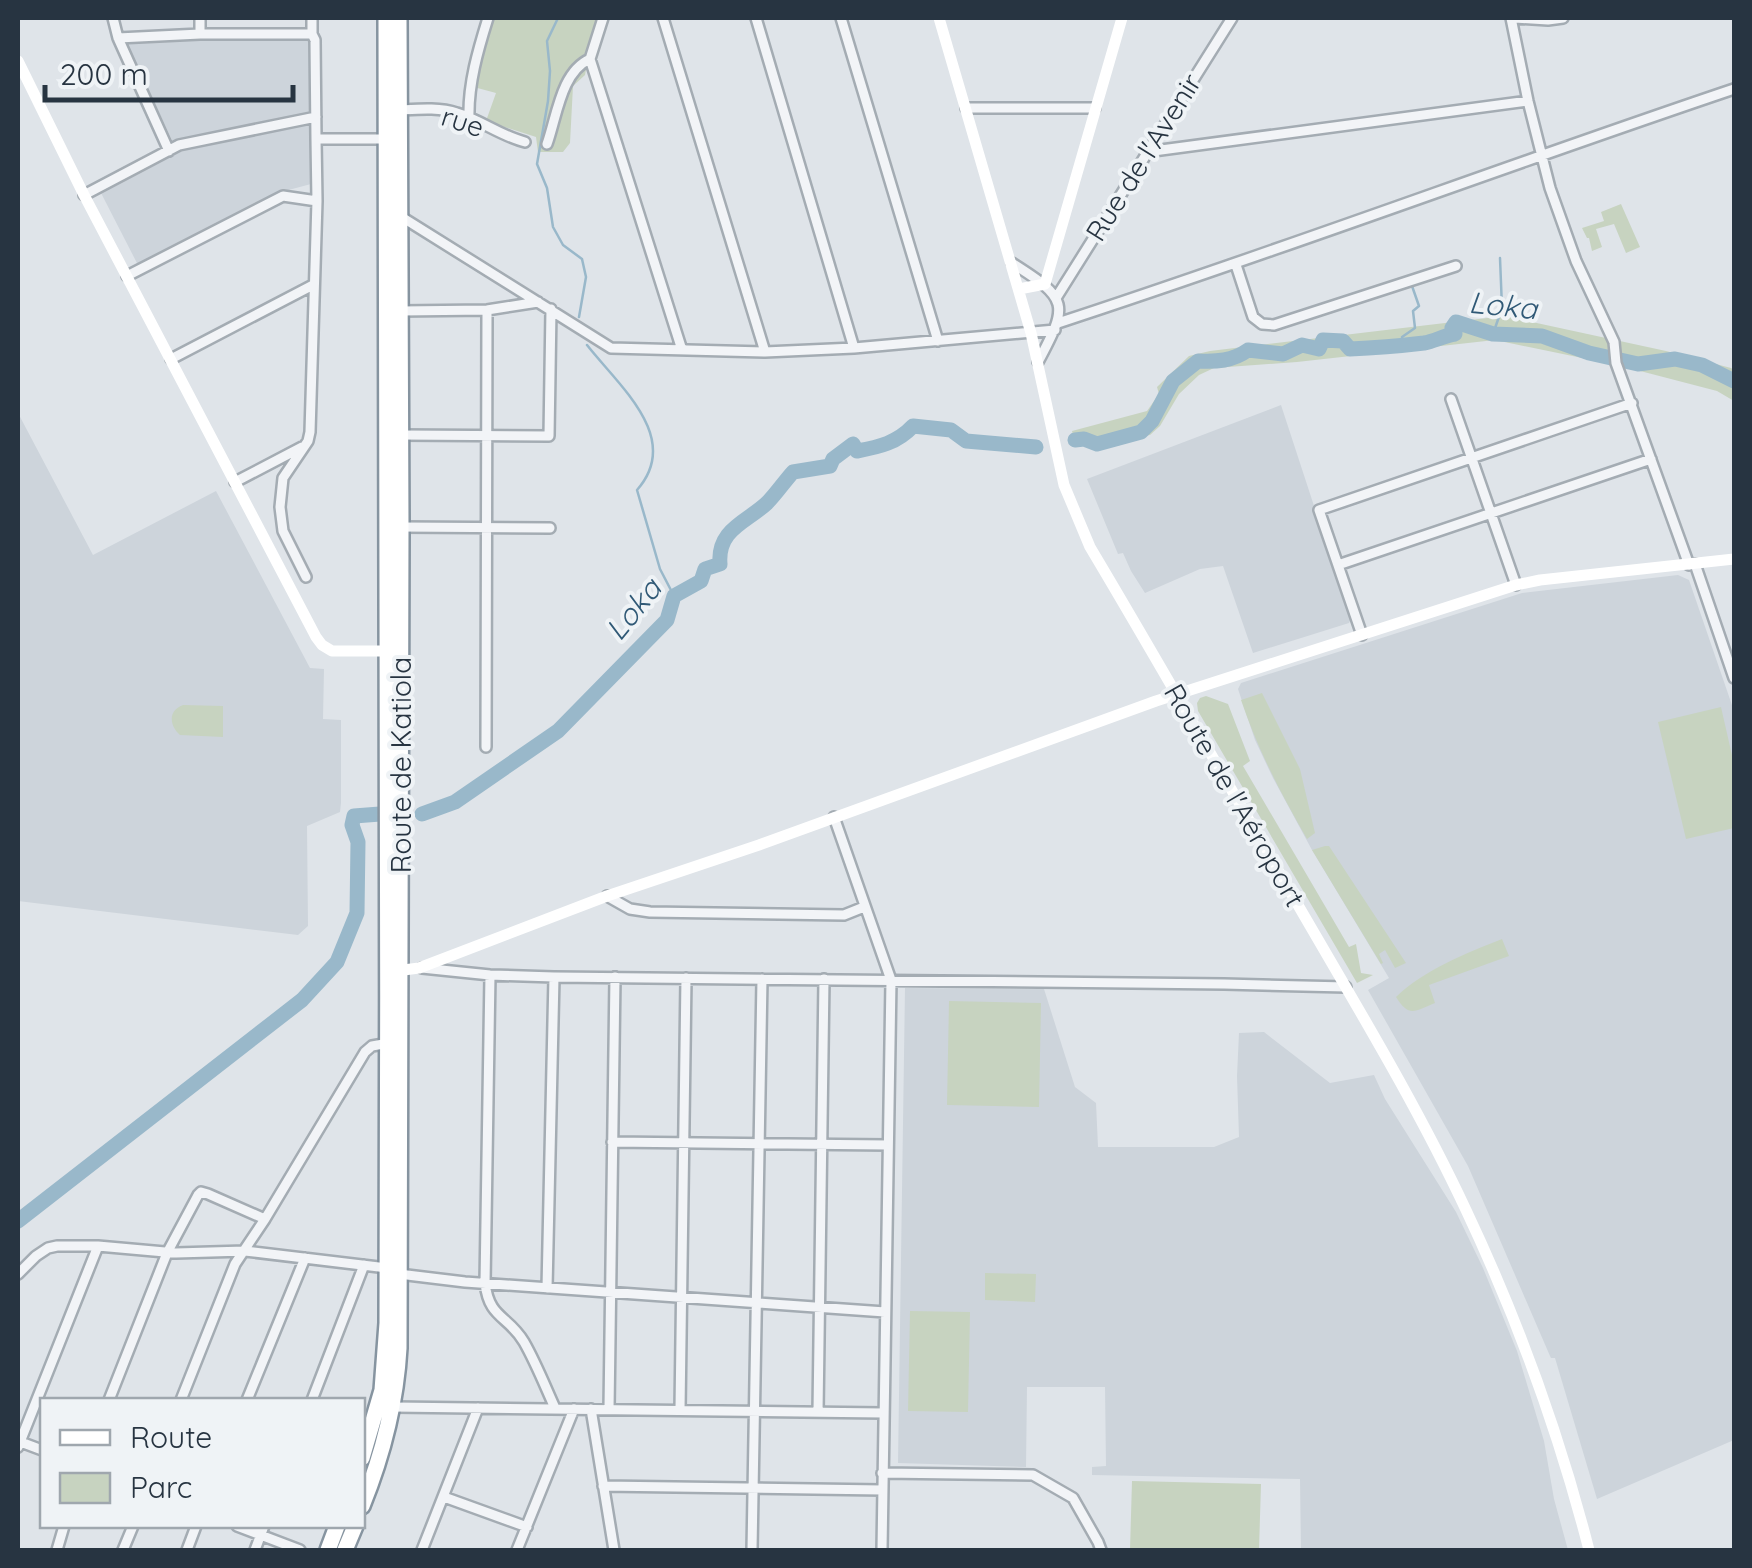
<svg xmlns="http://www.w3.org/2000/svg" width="1752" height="1568" viewBox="0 0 1752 1568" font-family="Quicksand,sans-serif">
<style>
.built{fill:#cdd4db}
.green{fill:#c7d3c0}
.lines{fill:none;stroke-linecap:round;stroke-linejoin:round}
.stream{stroke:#99b8ca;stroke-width:2.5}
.river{stroke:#99b8ca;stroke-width:15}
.street-casing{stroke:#a4acb3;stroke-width:14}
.highway-casing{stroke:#8694a0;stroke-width:20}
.street{stroke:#f2f4f7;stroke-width:9}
.secondary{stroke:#fff;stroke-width:11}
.highway{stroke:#fff;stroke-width:15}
.labels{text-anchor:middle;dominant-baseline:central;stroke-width:8;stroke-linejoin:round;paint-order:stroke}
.street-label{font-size:28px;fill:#273441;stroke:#eff3f6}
.water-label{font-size:30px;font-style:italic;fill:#305976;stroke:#eff3f6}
</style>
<rect width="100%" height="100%" fill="#dfe4e9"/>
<!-- built -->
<path class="built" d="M 313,38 L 315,187 L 311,187 L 311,184 L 281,192 L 139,267 L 101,193 L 178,153 L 126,42 Z
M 1281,405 L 1351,619 L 1349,623 L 1253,653 L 1223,566 L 1200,569 L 1145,593 L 1131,571 L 1123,553 L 1118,554 L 1087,479 Z
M 18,413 L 93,555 L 216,491 L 310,668 L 324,669 L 323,719 L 341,720 L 341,803 L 340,812 L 307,826 L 308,926 L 298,935 L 18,901 Z
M 1678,575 L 1689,580 L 1734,711 L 1734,1440 L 1597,1499 L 1555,1358 L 1551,1358 L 1550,1356 L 1468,1166 L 1368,990 L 1389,978 L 1312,850 L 1273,778 L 1255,740 L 1238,689 L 1241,683 L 1522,593 Z
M 905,988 L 1044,989 L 1075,1087 L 1096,1103 L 1098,1147 L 1214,1147 L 1239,1137 L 1237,1076 L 1239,1033 L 1264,1032 L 1330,1083 L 1374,1075 L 1385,1099 L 1456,1212 L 1483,1268 L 1517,1351 L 1544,1441 L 1554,1499 L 1568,1550 L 1301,1550 L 1300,1479 L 1092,1475 L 1092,1467 L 1106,1466 L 1105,1387 L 1027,1387 L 1026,1467 L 898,1463 Z"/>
<!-- green -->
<path class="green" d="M 492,18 L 596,18 L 585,75 L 573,86 L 570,143 L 563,152 L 538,152 L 536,137 L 486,121 L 496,93 L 470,86 Z
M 1621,204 L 1640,247 L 1626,253 L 1614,224 L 1596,229 L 1602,247 L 1592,251 L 1589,238 L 1587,238 L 1582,228 L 1604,221 L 1601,212 Z
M 1504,316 L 1666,351 L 1731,368 L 1734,370 L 1734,401 L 1717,391 L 1621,366 L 1495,340 L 1297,362 L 1214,368 L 1199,375 L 1179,394 L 1160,426 L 1150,435 L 1076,447 L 1072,431 L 1147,411 L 1159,394 L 1157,387 L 1189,356 L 1210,351 Z
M 1262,693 L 1300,769 L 1315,833 L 1307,839 C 1281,794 1258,750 1241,700 Z
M 1206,696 L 1228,704 L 1250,761 L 1243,766 L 1349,947 L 1356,944 L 1361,973 L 1373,975 L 1357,983 L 1198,711 L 1197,703 L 1200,698 Z
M 183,705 L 223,706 L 223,737 L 180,735 C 170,726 167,711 183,705 Z
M 1721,707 L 1734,764 L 1734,828 L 1686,839 L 1658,722 Z
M 1325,846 L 1329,846 L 1406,963 L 1395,968 L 1385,950 L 1379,954 L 1383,963 L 1381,964 L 1312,850 Z
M 1502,939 L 1509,956 L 1429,985 L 1435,1003 C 1415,1011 1409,1018 1396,997 C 1424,970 1466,953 1502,939 Z
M 949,1001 L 1041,1003 L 1039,1107 L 947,1105 Z
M 985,1273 L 1036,1274 L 1035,1302 L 985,1300 Z
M 910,1311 L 970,1312 L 968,1412 L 908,1411 Z
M 1132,1481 L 1261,1484 L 1259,1550 L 1130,1550 Z"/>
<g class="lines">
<!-- stream -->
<path class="stream" d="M 558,18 L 547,41 L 550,71 L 548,101 L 537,164 L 547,188 L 553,227 L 563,245 L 582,259 L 586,277 L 579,317
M 1493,334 L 1502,308 L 1500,258
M 1403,343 L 1402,337 L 1415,328 L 1413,311 L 1419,306 L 1412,286 L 1414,282
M 587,345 C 619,386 683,438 637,490 L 660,569 L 674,596"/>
<!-- river -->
<path class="river" d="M 1075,440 L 1084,439 L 1097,444 L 1141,432 L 1152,421 L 1173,381 L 1198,361 C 1216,362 1233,361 1248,350 L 1283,354 L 1302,345 L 1319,349 L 1323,340 L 1343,341 L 1350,349 C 1375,348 1399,346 1424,343 C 1435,341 1443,336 1455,334 L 1452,328 L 1456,322 L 1493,334 L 1542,336 L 1589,353 L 1638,364 L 1675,359 L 1702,365 L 1734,381
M 422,814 L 455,802 L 558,731 L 667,620 L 674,596 L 701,581 L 705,569 L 720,564 C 717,529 747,522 767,503 C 776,494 784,482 793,472 L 830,466 L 833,459 L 853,444 L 857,451 C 879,447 897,443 913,426 L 951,430 L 966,441 L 1036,447
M 18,1221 L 302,1000 L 337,962 L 357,913 L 358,842 L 352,825 L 354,816 L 380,814"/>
<!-- street casing -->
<g class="street-casing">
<path id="street" d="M 113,18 L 118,38 L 169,151
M 603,18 L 590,59 L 682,350
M 663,18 L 765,352
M 756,18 L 854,348
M 841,18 L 938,341
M 1511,18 L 1528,101 L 1550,188 L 1576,261 L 1614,342 L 1616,363 L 1689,565
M 1515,18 L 1548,20 L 1563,18
M 200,34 L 200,18
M 312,34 L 315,40 L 316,139
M 118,38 L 200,34 L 312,34 L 312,18
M 966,108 L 1095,108
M 400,110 C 418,109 440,107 457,113 C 481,120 501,136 525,142
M 469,118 C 468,84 478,50 488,18
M 547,144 C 557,116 561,72 590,59
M 1146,152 L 1528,101
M 84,195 L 179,145 L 316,117
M 400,216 L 611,348 L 765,352 L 854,348 L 1055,330
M 1012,263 C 1069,299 1069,304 1038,362
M 1236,265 L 1253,317 L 1262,324 L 1274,325 L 1456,266
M 127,276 L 283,196 L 317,201
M 1056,298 L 1232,18
M 400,311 L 487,310 L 538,302
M 1058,323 C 1285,249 1508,165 1734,89
M 171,359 L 313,285
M 1451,399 L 1516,585
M 401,435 L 549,436 L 551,309
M 235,482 L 302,447
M 401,527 L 550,528
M 1695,564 L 1734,678
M 1338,565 L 1651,459
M 306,577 L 283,531 L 280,507 L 283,478 L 308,441 L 310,432 L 317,201 L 316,139 L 386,139
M 1362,635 L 1319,510 L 1632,403
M 486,747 L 487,310
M 834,817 L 891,980 L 882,1550
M 607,896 L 630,909 L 650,912 L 844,915 L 864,907
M 422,968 L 490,975 L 554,977 L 1224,984 L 1346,987
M 490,975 L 485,1283 C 489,1319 508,1315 524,1342 C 536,1363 545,1386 555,1408
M 612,1142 L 888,1145
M 18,1274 L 36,1256 L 48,1248 L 57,1246 L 98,1246 L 176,1253 L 245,1251 L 387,1268
M 399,1274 L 465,1282 L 885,1312
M 547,1288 L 554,977
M 109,1400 L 167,1253 L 198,1195 L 201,1192 L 208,1194 L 265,1219
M 181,1400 L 235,1264 L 265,1219 L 365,1052 L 372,1046 L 389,1043
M 247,1400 L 305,1258
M 312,1400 L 364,1265
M 394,1407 L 883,1413
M 591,1409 L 614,1550
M 609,1409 L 615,977
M 680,1410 L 686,978
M 818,1412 L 824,979
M 18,1441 L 42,1450
M 18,1447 L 98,1246
M 882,1473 L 1033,1475 L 1073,1498 L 1098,1542 L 1101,1550
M 603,1486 L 882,1490
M 444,1497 L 527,1527
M 237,1526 L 300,1550
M 57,1550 L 64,1526
M 123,1550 L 133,1526
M 187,1550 L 196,1526
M 255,1550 L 264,1526
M 422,1550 L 478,1408
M 517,1550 L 574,1409
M 752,1550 L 762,979"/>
</g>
<!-- highway casing -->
<g class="highway-casing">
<path id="highway" d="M 362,1458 L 382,1390 L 387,1323 C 389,888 386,453 386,18
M 362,1506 C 383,1454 396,1404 399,1348 L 401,527 L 399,18
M 328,1550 L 337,1526
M 345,1550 L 355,1526"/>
</g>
<!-- street -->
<use href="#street" class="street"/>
<!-- secondary -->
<path class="secondary" d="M 939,18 L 1031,333 L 1064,485 L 1090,547 C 1158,661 1224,777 1291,893 C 1351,997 1415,1101 1466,1210 C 1518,1320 1559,1433 1589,1550
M 18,61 L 84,195 L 316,637 L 322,645 L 332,651 L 393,651
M 1019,289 L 1045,284 L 1122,18
M 396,971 L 419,968 L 607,896 L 759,845 L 1156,701 L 1516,585 L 1540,580 L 1734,559"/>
<!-- highway -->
<use href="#highway" class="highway"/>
</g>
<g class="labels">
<!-- street labels -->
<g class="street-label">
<text transform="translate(463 121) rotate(18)">rue</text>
<text transform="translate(1143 157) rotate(-58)">Rue de l'Avenir</text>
<text transform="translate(400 765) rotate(-90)">Route de Katiola</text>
<text transform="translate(1235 795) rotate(60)">Route de l'Aéroport</text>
</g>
<!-- water labels -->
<g class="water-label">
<text transform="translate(1503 305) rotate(6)">Loka</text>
<text transform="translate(633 609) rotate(-51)">Loka</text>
</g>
</g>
<!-- border -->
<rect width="1752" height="1568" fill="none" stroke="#273441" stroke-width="40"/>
<!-- legend -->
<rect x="40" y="1398" width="325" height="130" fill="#eff3f6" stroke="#9fa7ae" stroke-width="2.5"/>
<rect x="60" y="1430" width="50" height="15" fill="#ffffff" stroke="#9fa7ae" stroke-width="2.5"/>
<text x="130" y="1448" font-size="30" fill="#273441">Route</text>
<rect x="60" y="1473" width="50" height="30" fill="#c7d3c0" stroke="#9fa7ae" stroke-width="2.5"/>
<text x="130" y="1498" font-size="30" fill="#273441">Parc</text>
<!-- scale -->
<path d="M45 85v15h248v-15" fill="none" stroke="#273441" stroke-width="5"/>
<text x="60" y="85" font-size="30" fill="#273441" stroke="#eff3f6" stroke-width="8" paint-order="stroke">200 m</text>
</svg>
